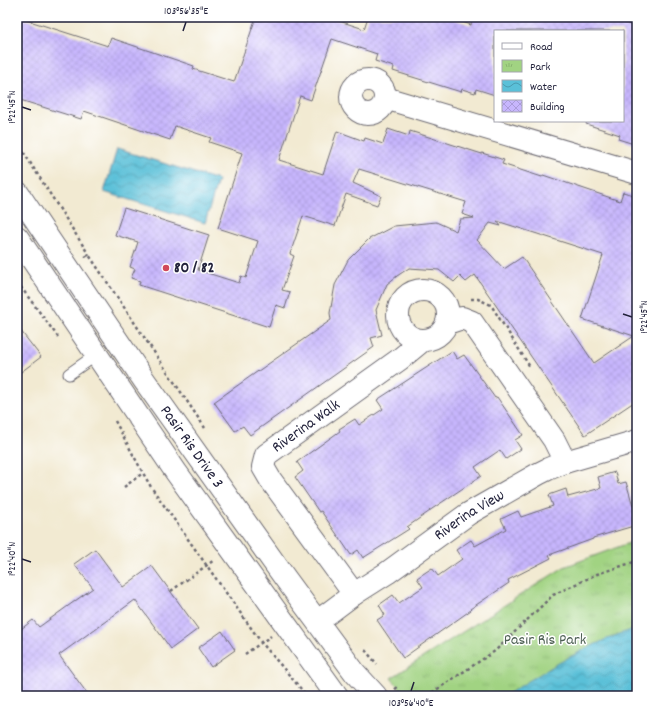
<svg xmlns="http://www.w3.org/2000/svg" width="654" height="713" viewBox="0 0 654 713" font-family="Dekko,sans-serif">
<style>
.park{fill:url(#park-tufts);stroke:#627a5e}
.water{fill:url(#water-waves);stroke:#3e718a}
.building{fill:url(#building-cross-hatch);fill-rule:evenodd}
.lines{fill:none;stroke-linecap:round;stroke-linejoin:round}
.service-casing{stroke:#6b6870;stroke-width:13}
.minor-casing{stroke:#6b6870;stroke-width:24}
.primary-casing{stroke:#6b6870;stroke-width:24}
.path{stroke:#6b6870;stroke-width:2.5;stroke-dasharray:3 3;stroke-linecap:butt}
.service{stroke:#fff;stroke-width:11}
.minor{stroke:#fff;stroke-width:22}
.primary{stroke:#fff;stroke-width:22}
.ticks{fill:none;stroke:#22223b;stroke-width:1.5}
.poi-dot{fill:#d1495b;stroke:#fff;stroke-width:1.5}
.labels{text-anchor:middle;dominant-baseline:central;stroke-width:3;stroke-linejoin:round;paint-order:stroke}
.poi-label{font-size:16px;font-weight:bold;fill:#22223b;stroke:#fff;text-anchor:start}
.street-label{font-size:16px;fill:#22223b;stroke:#fff}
.park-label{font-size:16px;fill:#4e6054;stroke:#fff}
.neatline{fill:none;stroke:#22223b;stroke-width:1.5}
.ticks-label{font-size:10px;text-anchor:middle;fill:#22223b}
</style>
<defs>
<pattern id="park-tufts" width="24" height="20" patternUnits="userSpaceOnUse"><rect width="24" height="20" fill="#a1d382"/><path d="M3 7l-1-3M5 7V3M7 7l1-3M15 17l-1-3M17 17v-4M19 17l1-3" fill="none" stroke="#8ab571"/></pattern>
<pattern id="water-waves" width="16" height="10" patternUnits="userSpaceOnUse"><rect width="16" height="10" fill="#5ac0d8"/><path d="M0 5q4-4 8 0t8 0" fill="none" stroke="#4a9cb0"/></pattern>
<pattern id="building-cross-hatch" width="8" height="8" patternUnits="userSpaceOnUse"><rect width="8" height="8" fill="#c7b6fd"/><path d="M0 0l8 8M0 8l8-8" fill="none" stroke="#ab9cda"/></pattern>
</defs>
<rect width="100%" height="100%" fill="#fff"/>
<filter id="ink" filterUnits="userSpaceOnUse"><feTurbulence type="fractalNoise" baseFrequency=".025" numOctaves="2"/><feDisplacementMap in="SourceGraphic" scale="8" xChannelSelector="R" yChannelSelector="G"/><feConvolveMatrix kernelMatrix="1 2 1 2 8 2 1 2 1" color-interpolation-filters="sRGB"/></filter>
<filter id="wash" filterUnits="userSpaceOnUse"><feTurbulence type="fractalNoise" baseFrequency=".012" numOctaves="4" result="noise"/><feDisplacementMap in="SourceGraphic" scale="16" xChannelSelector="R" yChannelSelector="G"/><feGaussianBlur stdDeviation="0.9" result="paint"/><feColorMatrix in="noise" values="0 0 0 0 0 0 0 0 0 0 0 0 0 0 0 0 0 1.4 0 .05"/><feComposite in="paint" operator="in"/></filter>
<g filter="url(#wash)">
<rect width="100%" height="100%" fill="#f2ead2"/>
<!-- park -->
<path class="park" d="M 637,540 L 637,642 L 552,696 L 407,696 L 391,678 L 564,567 Z"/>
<!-- water -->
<path class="water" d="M 117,149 L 218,180 L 205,223 L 104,192 Z
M 637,628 L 637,696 L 505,696 C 547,669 589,643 637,628 Z"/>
<g id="blocks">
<!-- building -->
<path class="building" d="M 17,17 L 108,46 L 111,38 L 194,66 L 193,69 L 234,82 L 256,17 L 327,17 L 364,29 L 368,17 L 447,17 L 471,25 L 472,17 L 607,17 L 637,27 L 637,145 L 618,139 L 620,135 L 586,124 L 587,121 L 623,121 L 623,31 L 495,31 L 495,95 L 476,89 L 475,93 L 462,89 L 461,92 L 393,71 L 394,67 L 375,61 L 377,54 L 332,39 L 311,100 L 300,96 L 279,160 L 323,174 L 337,131 L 364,141 L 365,138 L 383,144 L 388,129 L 409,136 L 410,131 L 482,154 L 482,153 L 504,160 L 502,164 L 542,177 L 543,175 L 620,201 L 623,192 L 637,196 L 637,400 L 585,435 L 475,275 L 466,282 L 460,276 L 454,282 L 439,270 L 409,268 L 397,276 L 387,284 L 376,310 L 382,335 L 371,338 L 374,347 L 250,435 L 243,426 L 235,431 L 214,402 L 331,320 L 330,313 L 335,285 L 348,260 L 369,239 L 394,226 L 436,222 L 456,231 L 460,219 L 474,218 L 462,214 L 466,202 L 359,169 L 353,183 L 381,196 L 377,205 L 346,194 L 335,226 L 303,216 L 290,254 L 294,256 L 282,290 L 290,292 L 285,308 L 276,305 L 269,327 L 139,285 L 140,281 L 131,278 L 135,269 L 130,267 L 138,242 L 115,235 L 124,208 L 209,235 L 198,270 L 239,283 L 241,276 L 246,278 L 258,241 L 218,228 L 242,153 L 209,142 L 211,138 L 175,126 L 170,140 L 84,111 L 81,119 L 17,99 ZM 497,221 L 603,255 L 582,319 L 634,336 L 594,363 L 522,257 L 504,269 L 477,240 L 490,223 L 501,226 Z
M 17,326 L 41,357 L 17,375 Z
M 452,351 L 457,359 L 464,355 L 495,398 L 497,397 L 523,435 L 515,440 L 521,449 L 506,459 L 500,450 L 475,467 L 481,476 L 429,511 L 430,511 L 407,527 L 409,529 L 363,558 L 358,550 L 351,555 L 321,511 L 319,512 L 295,477 L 303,471 L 297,462 L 340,431 L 339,429 L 355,419 L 359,425 L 383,409 L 377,400 Z
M 615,472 L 618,484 L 626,482 L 637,519 L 637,525 L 593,538 L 593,539 L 549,555 L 551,558 L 508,580 L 509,583 L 470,609 L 471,610 L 403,658 L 377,620 L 385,615 L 379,605 L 393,595 L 399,603 L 423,587 L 417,578 L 432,568 L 438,576 L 462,559 L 456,550 L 471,540 L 475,546 L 506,529 L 501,519 L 518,511 L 521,517 L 553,506 L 549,495 L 566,489 L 568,497 L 601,488 L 598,477 Z
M 95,549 L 123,587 L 152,566 L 198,629 L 171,649 L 135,600 L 59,655 L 89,696 L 17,696 L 17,632 L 33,620 L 39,627 L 93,588 L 74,564 Z
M 222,631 L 235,650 L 211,667 L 198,648 Z"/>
</g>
</g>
<g filter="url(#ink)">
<use href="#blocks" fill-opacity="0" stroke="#6b6870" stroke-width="1"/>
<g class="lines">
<!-- service casing -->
<g class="service-casing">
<path id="service" d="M 69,374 L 96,355"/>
</g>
<!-- minor casing -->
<g class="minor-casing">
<g id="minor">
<circle cx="368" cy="97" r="17"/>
<path d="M 385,98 L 637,173"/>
<circle cx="423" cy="315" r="25"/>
<path d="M 447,323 L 462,318 L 472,322 L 554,440 L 565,462"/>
<path id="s1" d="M 354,594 L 270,479 L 263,467 L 266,455 L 400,359 L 423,340"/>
<path id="s2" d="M 318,621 L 354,594 L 387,573 L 468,514 L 538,474 L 548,469 L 565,462 L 637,441"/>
</g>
</g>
<!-- primary casing -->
<g class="primary-casing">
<g id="primary">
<path id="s3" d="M 17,192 L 144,380 L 285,578 L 355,673 L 376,696"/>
<path d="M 17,237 L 176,472 L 337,696"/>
</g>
</g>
<!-- path -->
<path class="path" d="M 17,142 L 89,255
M 85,257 L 89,255 L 205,428
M 17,282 L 58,337
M 471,299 L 478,299 L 491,305 L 530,367
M 115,421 L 143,473 L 151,487 L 261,642 L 307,696
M 124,487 L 143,473
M 171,591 L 214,560
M 365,650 L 377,664
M 245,654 L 271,636
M 395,687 L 402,696
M 427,696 L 495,651 L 553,595 L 597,574 L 637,561"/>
<!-- service -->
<use href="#service" class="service"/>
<!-- minor -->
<use href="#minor" class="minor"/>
<!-- primary -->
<use href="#primary" class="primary"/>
</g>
</g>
<!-- ticks -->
<path class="ticks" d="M 183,31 L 186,22M 22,107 L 31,110M 623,314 L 632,317M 22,559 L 31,562M 411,691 L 414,682"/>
<!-- markers -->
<circle class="poi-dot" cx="166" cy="268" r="4"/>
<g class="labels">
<!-- poi labels -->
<g class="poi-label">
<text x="174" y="268">80 / 82</text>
</g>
<!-- street labels -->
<g class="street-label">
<text stroke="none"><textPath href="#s1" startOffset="218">Riverina Walk</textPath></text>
<text stroke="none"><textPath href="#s3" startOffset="309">Pasir Ris Drive 3</textPath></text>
<text stroke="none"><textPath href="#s2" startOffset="185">Riverina View</textPath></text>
</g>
<!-- park labels -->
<g class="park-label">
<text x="545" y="640">Pasir Ris Park</text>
</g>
</g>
<!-- margin -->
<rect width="654" height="713" fill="none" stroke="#fff" stroke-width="44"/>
<!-- legend -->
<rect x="494" y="30" width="130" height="92" fill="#ffffff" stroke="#a7a7b1"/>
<rect x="502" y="43" width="20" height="6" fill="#ffffff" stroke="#a7a7b1"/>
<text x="530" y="50" font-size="12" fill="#22223b">Road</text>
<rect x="502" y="60" width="20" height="12" fill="url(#park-tufts)" stroke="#a7a7b1"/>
<text x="530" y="70" font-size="12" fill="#22223b">Park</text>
<rect x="502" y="80" width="20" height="12" fill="url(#water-waves)" stroke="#a7a7b1"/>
<text x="530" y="90" font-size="12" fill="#22223b">Water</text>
<rect x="502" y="100" width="20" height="12" fill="url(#building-cross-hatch)" stroke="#a7a7b1"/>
<text x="530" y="110" font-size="12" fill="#22223b">Building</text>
<rect x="22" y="22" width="610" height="669" class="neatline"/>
<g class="ticks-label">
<text x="186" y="14">103°56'35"E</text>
<text transform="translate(11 107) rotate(-90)" y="4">1°22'45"N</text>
<text transform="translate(643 317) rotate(-90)" y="4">1°22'45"N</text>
<text transform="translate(11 559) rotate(-90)" y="4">1°22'40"N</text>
<text x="411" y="706">103°56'40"E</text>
</g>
</svg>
